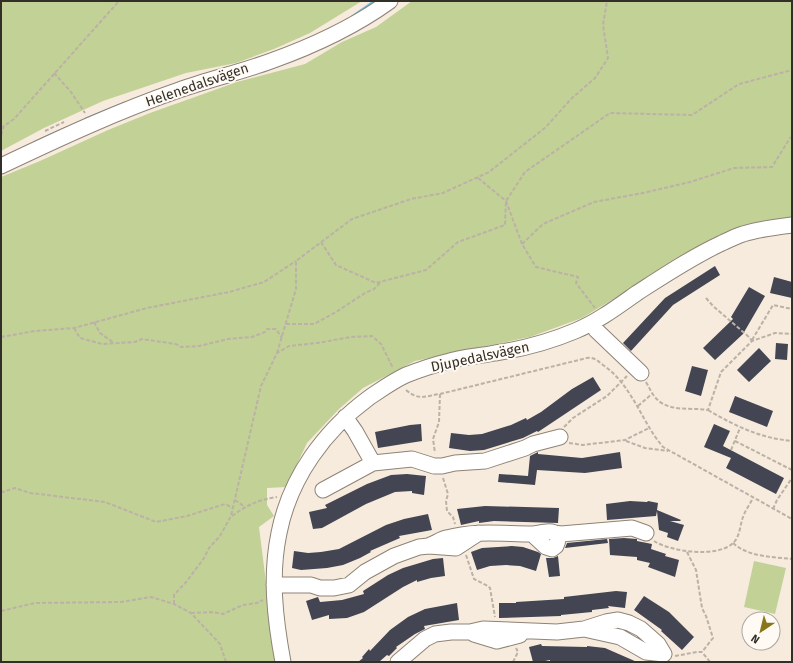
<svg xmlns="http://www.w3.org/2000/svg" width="793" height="663" viewBox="0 0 793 663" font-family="'Fira Sans',sans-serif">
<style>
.green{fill:#c2d196}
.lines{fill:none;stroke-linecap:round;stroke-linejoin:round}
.stream{stroke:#6cbbe6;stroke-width:3}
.building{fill:#434552}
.minor-casing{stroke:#8e8376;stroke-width:17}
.path{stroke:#bbb1a6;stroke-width:2;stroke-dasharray:4 2;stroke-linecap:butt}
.minor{stroke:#fff;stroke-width:15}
.labels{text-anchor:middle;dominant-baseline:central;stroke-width:4;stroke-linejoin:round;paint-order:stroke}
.street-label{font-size:14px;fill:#322e28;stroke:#fffaf4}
</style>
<rect width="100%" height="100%" fill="#f7ebdd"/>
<!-- green -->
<path class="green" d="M 1,1 L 362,1 L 310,33 L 274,49 L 236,63 L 186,73 L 103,101 L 44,128 L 1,151 Z
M 412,1 L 792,1 L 792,217 L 747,224 L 701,246 L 582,318 L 530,337 L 415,361 L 363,388 L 339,409 L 307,443 L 286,487 L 267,488 L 267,505 L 274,516 L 259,527 L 276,662 L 1,662 L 1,177 L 40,161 L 108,130 L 150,113 L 237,82 L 305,64 L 342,42 L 376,27 Z
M 754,561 L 786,568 L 775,614 L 744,607 Z"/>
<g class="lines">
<!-- stream -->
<path class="stream" d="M 352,17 L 375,1
M 86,119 L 125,103
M 35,142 L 66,128"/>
</g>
<!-- building -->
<path class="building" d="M 715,266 L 720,275 L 673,305 L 631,351 L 623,343 L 665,298 Z
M 774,277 L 792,282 L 792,298 L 770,293 Z
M 749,287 L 765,296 L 743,334 L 715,360 L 703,348 L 733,319 L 731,317 Z
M 776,343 L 788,344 L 787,360 L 775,359 Z
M 759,348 L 771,361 L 749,382 L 737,370 Z
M 692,366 L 708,370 L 701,396 L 685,391 Z
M 593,377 L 601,390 L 538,432 L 537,431 L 523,438 L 484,450 L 470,451 L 449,448 L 451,433 L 469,435 L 482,434 L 511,425 L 526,418 L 527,420 L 541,412 L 572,389 Z
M 735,396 L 773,411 L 767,427 L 729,412 Z
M 421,424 L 422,441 L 378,448 L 375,432 L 410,425 Z
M 714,424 L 730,431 L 723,446 L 784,478 L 776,494 L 726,468 L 731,458 L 704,447 Z
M 538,452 L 538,454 L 582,458 L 620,452 L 622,468 L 585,473 L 537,470 L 535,485 L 498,482 L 499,474 L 528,476 L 530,456 Z
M 407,474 L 426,476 L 424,495 L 412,493 L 412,491 L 395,492 L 366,504 L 322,528 L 313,529 L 309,512 L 327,508 L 325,505 L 367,484 L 391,475 Z
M 630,501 L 647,502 L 648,501 L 658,503 L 657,510 L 681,520 L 680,521 L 670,521 L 684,525 L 678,541 L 667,537 L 668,533 L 659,530 L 657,511 L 656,516 L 607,520 L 606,504 Z
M 485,506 L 559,508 L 558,523 L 494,521 L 479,523 L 479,521 L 461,525 L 457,509 Z
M 428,514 L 432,530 L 399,536 L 400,538 L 370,551 L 371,552 L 360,558 L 343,565 L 327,568 L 301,570 L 292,568 L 294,551 L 308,553 L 321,552 L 339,549 L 386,525 L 404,519 Z
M 624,538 L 637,539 L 637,541 L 652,544 L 651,549 L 666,554 L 665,556 L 679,560 L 675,577 L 648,567 L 650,563 L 637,560 L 637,557 L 610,555 L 609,539 Z
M 607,539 L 608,543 L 565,548 L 567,543 Z
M 512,546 L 523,547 L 538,552 L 541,554 L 536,571 L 520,566 L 506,565 L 490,566 L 477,570 L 471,552 L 482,548 Z
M 558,556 L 560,576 L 549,577 L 546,558 L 553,558 Z
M 443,558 L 445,576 L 431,578 L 417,582 L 417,580 L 403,587 L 364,612 L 347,618 L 329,619 L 329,615 L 312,620 L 306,601 L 318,597 L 320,602 L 342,600 L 364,594 L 363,591 L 388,575 L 403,568 L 433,559 Z
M 616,591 L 627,592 L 625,608 L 608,606 L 609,608 L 592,610 L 592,612 L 561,615 L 561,616 L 499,618 L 499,603 L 516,603 L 516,602 L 564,599 L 564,597 Z
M 644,596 L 669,612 L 694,637 L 682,650 L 661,631 L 662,630 L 634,610 Z
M 457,603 L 459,620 L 424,626 L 425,629 L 415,634 L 396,647 L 397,648 L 389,656 L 387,655 L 379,662 L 358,662 L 363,658 L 362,657 L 369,649 L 370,651 L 390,630 L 408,617 L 425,609 Z
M 541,644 L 542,646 L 587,647 L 587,646 L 605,648 L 637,662 L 550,662 L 550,660 L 540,662 L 533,662 L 529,647 Z"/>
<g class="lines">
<!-- minor casing -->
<g class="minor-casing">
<path id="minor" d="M 1,166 C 60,138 118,111 179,90 C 210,79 241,72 271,61 C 313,46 354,27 390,1
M 592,323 L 596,330 L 641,373
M 345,417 L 355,431 L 373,463
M 323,490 L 373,463 L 412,459 L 434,466 L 442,466 L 455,463 L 485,461 L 525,448 L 533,444 L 560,437
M 554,533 L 561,534 L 632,528 L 646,533
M 430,545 C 436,543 441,539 447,538 C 475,530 504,534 532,534 C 538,534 551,529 556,534 C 559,538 558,542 556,546 L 552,549 L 546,547 L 532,534
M 274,585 L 311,585 L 320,588 L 334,588 L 349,585 L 365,572 L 394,556 L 419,547 L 429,546 L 456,548 L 479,533
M 584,629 L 620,637 L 646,652 L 664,654
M 474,634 L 497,641 L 520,635
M 283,662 C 275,619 270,576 279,533 C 290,477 325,430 370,397 C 382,389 393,381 406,375 C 419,370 433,365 446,362 C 461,357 479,356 495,353 C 522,349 549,342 575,331 C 597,322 617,307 637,293 C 665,275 692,257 722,243 C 729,240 736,236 743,234 C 759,229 776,227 792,225
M 398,662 L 425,639 L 435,634 L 451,632 L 470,632 L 483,629 L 557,632 L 584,629 L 606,622 L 618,620 L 629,623 L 641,629 L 658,644 L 664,654"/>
</g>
<!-- path -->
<path class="path" d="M 54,73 L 71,92 L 85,113
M 1,128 L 14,119 L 119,1
M 45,131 L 64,122
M 1,135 L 4,126
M 478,178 L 506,201 L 522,244 L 536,267 L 578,277 L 576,283 L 595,308
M 321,242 L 336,265 L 376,283 L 426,270 L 458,242 L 505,225 L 506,201 L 525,172 L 610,113 L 692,115 L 739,84 L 792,70
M 522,244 L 543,224 L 594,202 L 643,193 L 690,182 L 734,168 L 772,167 L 790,138 L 792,137
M 706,298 L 713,306 L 749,337 L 752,341
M 94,322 L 100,333 L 114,343
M 286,324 L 314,324 L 336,312 L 365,293 L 374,289 L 380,283
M 74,328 L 80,338 L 102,344 L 135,342 L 142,339 L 176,344 L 181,347 L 199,346 L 228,339 L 252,337 L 265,332 L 267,329 L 276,329 L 282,338
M 1,337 L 35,331 L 74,328 L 147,308 L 229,292 L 264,282 L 296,261
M 752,340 L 773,305 L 792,309
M 277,353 L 296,289 L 296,261 L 352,219 L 411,199 L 443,193 L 489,172 L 546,127 L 571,99 L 595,78 L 608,58 L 603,25 L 607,1
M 646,382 C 649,387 651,392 654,396 C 667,413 689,407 708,410 L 721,372 L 752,341 L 775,333 L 792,334
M 406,390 C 419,401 425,396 440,394 L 439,422 L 433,439 L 435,453
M 440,394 L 587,358 C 594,357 598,361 603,365 C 625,380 636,405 649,427 C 653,434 658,441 663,447 L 792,519
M 638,406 L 653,393
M 708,410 C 735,426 760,438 792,441
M 564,427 L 573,418 L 607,396 L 627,376
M 626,441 L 645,448 L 668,451
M 735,441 L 792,470
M 569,443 L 583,445 L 625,440 L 649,428
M 731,450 L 740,428
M 443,478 L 448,494 L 446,501 L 447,511 L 453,517 L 455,524
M 1,491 L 3,492 L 15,488 L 30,493 L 105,502 L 156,522 L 187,516 L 225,504 L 233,508
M 235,500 L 245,507
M 773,509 L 777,500 L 792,478
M 232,516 C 247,505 258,500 277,497
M 654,541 C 671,552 718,558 733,543 C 740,537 740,525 743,517 C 745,511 750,504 753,498
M 733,543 C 748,557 773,557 792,559
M 687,552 L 696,570 L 702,608 L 706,616 L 713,638 L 702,652
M 466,555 L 474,579 L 488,586 L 490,588 L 495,617
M 174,604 L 174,595 L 187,581 L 204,558 L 209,548 L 220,536 L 231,516 L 261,386 L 277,353 L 289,346 L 317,343 L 351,337 L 372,336 L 381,344 L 393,368
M 1,611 L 35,603 L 121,602 L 151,597 L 174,604 L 191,613 L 220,644 L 226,662
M 191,613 L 212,612 L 223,614 L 243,605 L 257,603 L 263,600
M 675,656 L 697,652 L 702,652 L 710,662
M 513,662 L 518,652 L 516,648"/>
<!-- minor -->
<use href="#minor" class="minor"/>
</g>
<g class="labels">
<!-- street labels -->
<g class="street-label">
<text transform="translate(197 85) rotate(-19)">Helenedalsvägen</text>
<text transform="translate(480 357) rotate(-12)">Djupedalsvägen</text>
</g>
</g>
<!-- border -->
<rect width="793" height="663" fill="none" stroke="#322e28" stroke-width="4"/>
<!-- north arrow -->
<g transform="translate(761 631) rotate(215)"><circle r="19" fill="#fffaf4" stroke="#ada8a2"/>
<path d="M0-3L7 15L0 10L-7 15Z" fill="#89761a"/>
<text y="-6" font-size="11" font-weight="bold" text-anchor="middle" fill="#322e28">N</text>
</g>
</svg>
